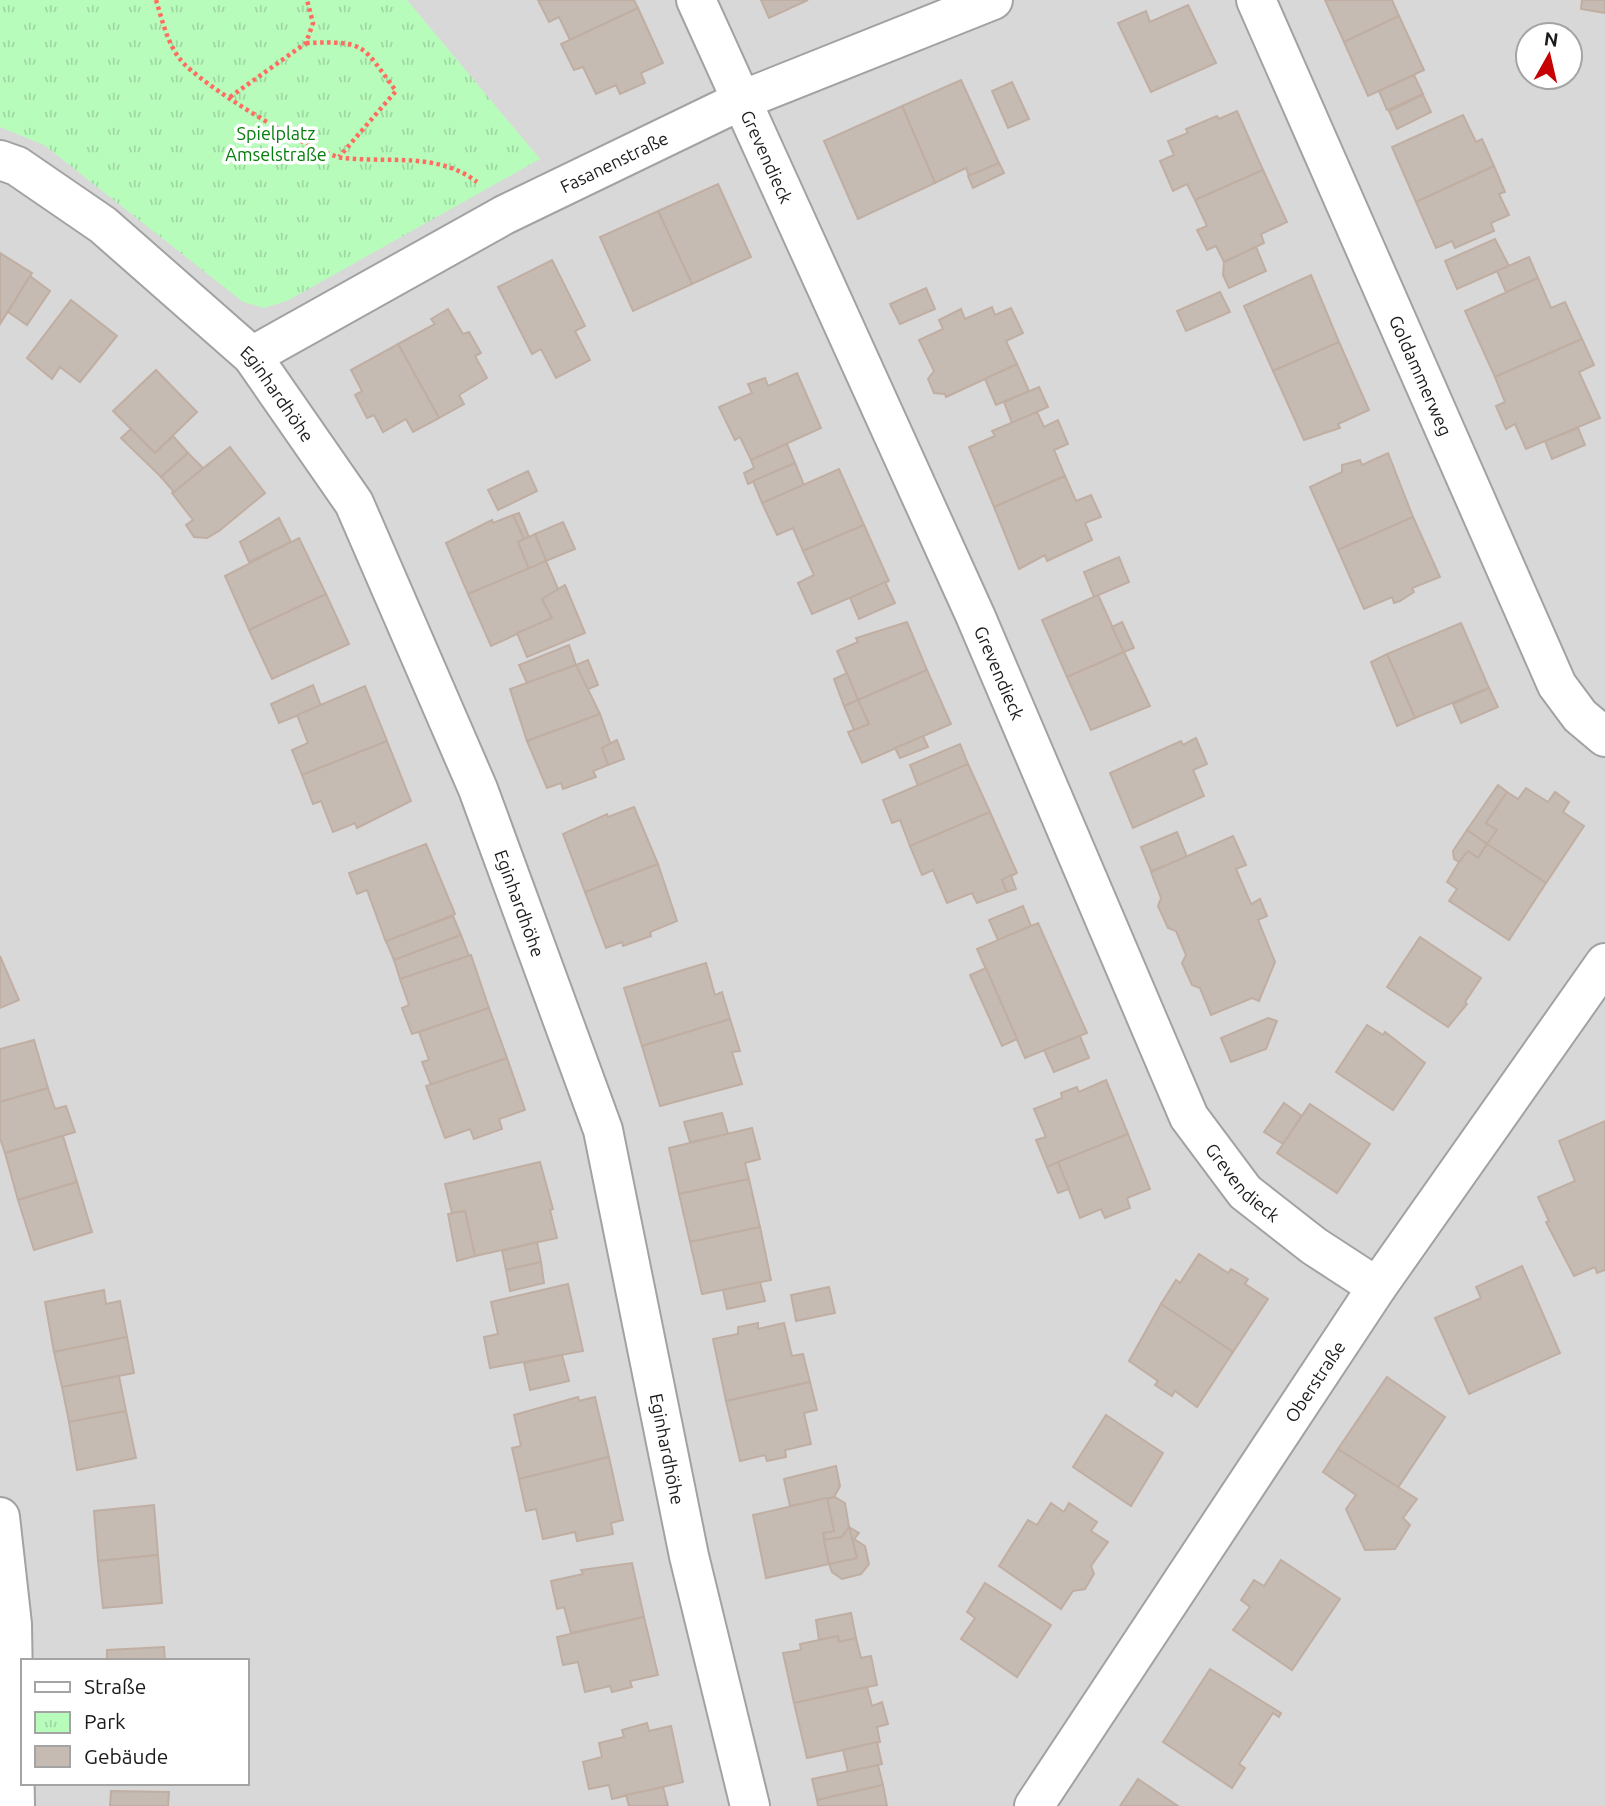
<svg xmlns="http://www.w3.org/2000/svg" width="1605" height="1806" viewBox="0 0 1605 1806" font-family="Ubuntu,sans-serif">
<defs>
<pattern id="park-tufts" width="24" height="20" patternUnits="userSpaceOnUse" patternTransform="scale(1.75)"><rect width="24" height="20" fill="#b8fcbc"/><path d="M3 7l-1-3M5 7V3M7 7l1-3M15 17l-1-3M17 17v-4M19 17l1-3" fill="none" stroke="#9ed7a1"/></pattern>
</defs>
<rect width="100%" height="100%" fill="#eee9e0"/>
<path fill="#d9d8d8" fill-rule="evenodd" d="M 0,0 L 1605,0 L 1605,1806 L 0,1806 ZM 1528,35 L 1570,35 L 1570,77 L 1528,77 ZM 23,1661 L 247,1661 L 247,1783 L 23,1783 Z"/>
<polygon fill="url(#park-tufts)" points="0,0 407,0 540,159 287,301 264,308 243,302 44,145 0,127"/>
<g fill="#c5bbb3" stroke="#c0aea2" stroke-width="2">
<polygon points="538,0 634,0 638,8 570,40 559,17 549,22"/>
<polygon points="761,0 808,0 769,18"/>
<polygon points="1325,0 1392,0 1399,16 1344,42"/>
<polygon points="1582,0 1605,0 1605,13 1581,9"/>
<polygon points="1188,5 1216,63 1151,92 1118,23 1146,11 1150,22"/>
<polygon points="638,8 663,63 641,73 645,83 620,94 616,85 596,94 583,67 574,70 561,44"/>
<polygon points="1399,16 1424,70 1368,96 1344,42"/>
<polygon points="1414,75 1423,94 1387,110 1379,91"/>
<polygon points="961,80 999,163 969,176 966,168 935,183 902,106"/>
<polygon points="1012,82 1029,119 1008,128 992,91"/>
<polygon points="1423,95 1431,112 1397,129 1389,111"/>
<polygon points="902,106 935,183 858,219 824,141"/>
<polygon points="1237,111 1263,170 1195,200 1187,184 1173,191 1160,161 1174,155 1168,141 1188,133 1186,129 1217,116 1219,119"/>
<polygon points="1463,115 1476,142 1482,139 1494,166 1416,202 1392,147"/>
<polygon points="999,163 1004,173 973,188 968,176"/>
<polygon points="1494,166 1505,192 1499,194 1509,215 1491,223 1494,231 1455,248 1452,241 1436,248 1416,202"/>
<polygon points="1263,170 1287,222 1261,234 1264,243 1224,262 1216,246 1207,250 1197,230 1207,226 1195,200"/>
<polygon points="718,184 751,257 692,284 658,211"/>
<polygon points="658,211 692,284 633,311 600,237"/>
<polygon points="1495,239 1509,266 1457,289 1445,261"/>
<polygon points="1256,247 1266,271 1229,288 1223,275 1224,262"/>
<polygon points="0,253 32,273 0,324"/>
<polygon points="1529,257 1538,278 1506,292 1497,271"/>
<polygon points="552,260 585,326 575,331 590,360 556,378 541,349 532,354 498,287"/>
<polygon points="1311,275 1339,342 1273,371 1244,306"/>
<polygon points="30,276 50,291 27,325 8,312"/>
<polygon points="1538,278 1551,308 1565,302 1582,339 1495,377 1465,311"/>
<polygon points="926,288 935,309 900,324 890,304"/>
<polygon points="1220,292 1230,312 1186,331 1177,311"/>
<polygon points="71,300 117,336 80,382 60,367 52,379 27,358"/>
<polygon points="992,307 995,315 1011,308 1023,333 1006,341 1017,364 946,397 945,394 934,393 928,379 934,371 919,340 943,329 939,320 961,309 965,319"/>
<polygon points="448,309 463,334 469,332 481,353 475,356 487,378 459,395 464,404 439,418 398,344 435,324 431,319"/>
<polygon points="1582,339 1594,365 1579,372 1600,418 1526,449 1515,424 1506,429 1496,406 1505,402 1495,377"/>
<polygon points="1339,342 1369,410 1338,424 1340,428 1304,440 1273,371"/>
<polygon points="398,344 439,418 413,432 406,419 383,432 374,415 367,418 355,395 362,391 351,370"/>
<polygon points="1017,364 1029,391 996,405 985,379"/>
<polygon points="156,370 197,412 155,453 113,411"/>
<polygon points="797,373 821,428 751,460 740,437 735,440 719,407 752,393 748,384 765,378 768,386"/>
<polygon points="1039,387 1048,407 1012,423 1004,402"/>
<polygon points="1037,412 1044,427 1058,420 1068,444 1054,450 1065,476 994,507 969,447 995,436 992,431"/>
<polygon points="1578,428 1585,445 1552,459 1545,441"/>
<polygon points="131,429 155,453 173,436 188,453 161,477 121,438"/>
<polygon points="787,444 795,463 748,484 744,473 754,468 751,460"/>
<polygon points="230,447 265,493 219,531 207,538 194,537 186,525 193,520 172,493"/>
<polygon points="188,453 203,468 174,492 161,477"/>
<polygon points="1388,453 1413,517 1338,550 1310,487 1342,472 1342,465 1360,460 1362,465"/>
<polygon points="795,463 804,485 762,503 753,481"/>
<polygon points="839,469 864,525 803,551 793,528 777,535 762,503"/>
<polygon points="528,471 537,491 498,510 488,490"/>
<polygon points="1065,476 1076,501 1091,495 1101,517 1085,523 1092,540 1047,561 1045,555 1019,569 994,507"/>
<polygon points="519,513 529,537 524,539 513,515"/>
<polygon points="513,515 524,539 518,542 529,569 468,594 446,543 492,520 493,523"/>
<polygon points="1413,517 1440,577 1412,588 1414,592 1400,601 1394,603 1392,597 1364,609 1338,550"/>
<polygon points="279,518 291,542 249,562 240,542"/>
<polygon points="563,522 575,549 546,561 535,534"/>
<polygon points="864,525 889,581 812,614 798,583 814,575 803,551"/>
<polygon points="535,534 546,561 529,569 518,542"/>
<polygon points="299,538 326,594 249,630 225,576"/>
<polygon points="1119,557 1129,582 1094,597 1084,572"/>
<polygon points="546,561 559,591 542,599 552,618 491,646 468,594"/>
<polygon points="885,582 895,603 859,619 850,598"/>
<polygon points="565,585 585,633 527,657 517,633 552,618 542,599"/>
<polygon points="326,594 349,644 272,679 249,630"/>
<polygon points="1098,595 1124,652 1067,677 1042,620"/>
<polygon points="907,622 927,670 858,700 837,651 858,642 856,638"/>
<polygon points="1122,622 1134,648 1124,652 1112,627"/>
<polygon points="1461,623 1489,688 1415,718 1387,654"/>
<polygon points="569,645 576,665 527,683 519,665"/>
<polygon points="1124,652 1150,706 1091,730 1067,677"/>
<polygon points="1387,654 1415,718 1397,726 1371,662"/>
<polygon points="588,660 598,685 586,690 576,665"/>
<polygon points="576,665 600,714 527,741 510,689"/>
<polygon points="927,670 951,724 862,763 848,732 869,724 858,700"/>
<polygon points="847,673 858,700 844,706 834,679"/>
<polygon points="313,685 321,706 279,723 271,704"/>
<polygon points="365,686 387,741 302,775 292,750 308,743 297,715"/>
<polygon points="1489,688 1498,707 1461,723 1453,704"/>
<polygon points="858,700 869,724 854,730 844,706"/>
<polygon points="600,714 611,745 602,748 608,765 593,771 596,777 563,789 561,783 547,788 527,741"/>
<polygon points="923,736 928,747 900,758 895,748"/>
<polygon points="1196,738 1207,764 1193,770 1204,796 1133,828 1110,773 1181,741 1183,745"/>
<polygon points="617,740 624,759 608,765 602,748"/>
<polygon points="387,741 411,801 357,828 355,823 333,832 321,801 313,804 302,775"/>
<polygon points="960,744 968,764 918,786 910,765"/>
<polygon points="968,764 990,812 910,846 900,820 892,823 883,800"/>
<polygon points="1498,785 1507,792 1486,823 1497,830 1487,844 1467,830"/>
<polygon points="1526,788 1548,802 1555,792 1569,802 1563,812 1584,826 1546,883 1487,844 1497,830 1486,823 1507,792 1518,799"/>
<polygon points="634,807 658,864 585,892 563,834 607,814 608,817"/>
<polygon points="990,812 1017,873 1002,880 1007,892 977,903 972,893 947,903 933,870 922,875 910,846"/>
<polygon points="1467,830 1487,844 1478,858 1468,851 1459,862 1454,859 1453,851"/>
<polygon points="1177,832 1187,857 1151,871 1141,847"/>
<polygon points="1233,836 1246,865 1236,869 1251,904 1260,899 1267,916 1258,920 1275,962 1259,1001 1252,998 1211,1015 1200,988 1192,985 1182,963 1186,955 1176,931 1168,928 1158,906 1161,898 1151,872"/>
<polygon points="426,844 455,914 386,942 367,890 357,894 349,873"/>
<polygon points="1487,844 1546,883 1509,940 1449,901 1457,889 1447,882 1459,862 1468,851 1478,858"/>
<polygon points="658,864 677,921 650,932 651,936 623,946 622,942 606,948 585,892"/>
<polygon points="1011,875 1016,889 1007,892 1002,880"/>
<polygon points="1023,906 1031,926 998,940 989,920"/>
<polygon points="453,916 461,935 394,960 386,941"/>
<polygon points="1038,923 1087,1033 1025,1058 977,949"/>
<polygon points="461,935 469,956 400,979 394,960"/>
<polygon points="1420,937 1481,978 1465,1002 1467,1004 1448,1027 1387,987"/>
<polygon points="471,955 489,1008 412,1034 402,1008 409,1005 400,979"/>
<polygon points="0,956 19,1000 0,1008"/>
<polygon points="706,963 715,995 722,992 730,1019 642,1046 624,988"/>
<polygon points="986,968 1017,1039 1002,1046 970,975"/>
<polygon points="489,1008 507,1058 431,1085 422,1062 429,1060 419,1032"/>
<polygon points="1268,1018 1277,1021 1266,1049 1231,1062 1221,1038"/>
<polygon points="730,1019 740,1051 732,1052 742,1084 660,1106 642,1046"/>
<polygon points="1367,1025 1383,1035 1385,1032 1425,1063 1393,1110 1336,1072"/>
<polygon points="1080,1036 1089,1058 1054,1072 1044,1050"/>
<polygon points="34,1040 48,1088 0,1102 0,1049"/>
<polygon points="507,1058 525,1110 499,1119 502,1129 474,1139 470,1129 445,1138 426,1086"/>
<polygon points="1106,1080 1128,1134 1047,1167 1036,1140 1046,1137 1034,1109 1062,1098 1061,1093 1077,1087 1079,1092"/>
<polygon points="48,1088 55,1109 66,1106 75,1132 5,1153 0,1138 0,1102"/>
<polygon points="1284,1103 1302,1116 1283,1144 1264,1132"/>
<polygon points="1310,1104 1370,1144 1337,1193 1277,1153"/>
<polygon points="722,1113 728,1134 690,1142 684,1122"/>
<polygon points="1605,1121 1605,1270 1597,1273 1595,1267 1574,1276 1546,1222 1549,1221 1538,1197 1575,1181 1559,1141"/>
<polygon points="752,1128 760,1159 745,1163 749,1179 679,1194 669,1148"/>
<polygon points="1128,1134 1150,1189 1127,1198 1130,1208 1105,1218 1101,1209 1080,1218 1058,1162"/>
<polygon points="63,1136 77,1182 18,1200 5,1153"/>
<polygon points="540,1162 553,1209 550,1210 557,1238 475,1256 465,1211 452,1213 445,1184"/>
<polygon points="1058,1162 1069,1189 1058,1193 1047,1167"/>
<polygon points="749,1179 760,1227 690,1242 679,1194"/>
<polygon points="77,1182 92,1232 34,1250 18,1200"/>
<polygon points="465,1211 475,1256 457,1261 448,1214"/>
<polygon points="760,1227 771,1280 702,1294 690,1242"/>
<polygon points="537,1242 541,1262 506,1270 502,1251"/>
<polygon points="1199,1254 1228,1273 1231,1269 1248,1279 1245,1284 1268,1299 1233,1352 1161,1304 1176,1280 1180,1283"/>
<polygon points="541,1262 544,1283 510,1291 506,1270"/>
<polygon points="1522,1266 1560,1353 1469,1394 1435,1318 1481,1298 1476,1287"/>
<polygon points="760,1282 765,1301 727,1309 723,1290"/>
<polygon points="568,1284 583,1351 490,1368 484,1337 498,1334 491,1302"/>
<polygon points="829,1287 835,1313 796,1321 791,1295"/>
<polygon points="104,1290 106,1304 120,1301 127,1337 54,1352 45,1302"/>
<polygon points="1161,1304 1233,1352 1197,1407 1175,1391 1172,1396 1155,1385 1158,1381 1129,1361"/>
<polygon points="758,1323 758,1329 784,1323 792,1356 803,1354 810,1382 726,1401 713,1339 738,1334 738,1327"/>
<polygon points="127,1337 134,1373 62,1387 54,1352"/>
<polygon points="562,1355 569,1381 530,1390 524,1363"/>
<polygon points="119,1376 126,1411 69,1422 62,1387"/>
<polygon points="1387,1377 1445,1417 1397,1489 1338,1449"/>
<polygon points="810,1382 817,1410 804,1413 811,1444 785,1450 786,1457 767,1461 765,1455 740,1461 726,1401"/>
<polygon points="578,1397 579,1401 595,1397 609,1457 519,1479 512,1448 521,1446 514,1415"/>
<polygon points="126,1411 136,1458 77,1470 69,1422"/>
<polygon points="1106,1415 1163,1453 1131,1506 1073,1467"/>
<polygon points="1338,1449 1417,1499 1403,1518 1410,1525 1395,1549 1365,1550 1346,1509 1356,1495 1323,1472"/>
<polygon points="609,1457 623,1520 611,1523 613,1534 577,1541 575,1532 543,1539 536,1509 526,1511 519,1479"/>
<polygon points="836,1466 840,1486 834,1497 790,1506 784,1479"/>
<polygon points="835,1497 845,1503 849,1527 842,1537 824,1540 823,1533 834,1531 827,1499"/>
<polygon points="827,1498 834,1531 823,1533 829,1564 766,1578 753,1515"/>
<polygon points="1051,1503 1064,1512 1069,1503 1097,1522 1091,1531 1108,1542 1091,1566 1094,1574 1085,1589 1073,1591 1061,1609 999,1566 1028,1520 1037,1525"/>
<polygon points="154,1505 158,1555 98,1561 94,1511"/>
<polygon points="849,1527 859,1533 854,1539 865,1546 869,1564 861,1574 842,1579 832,1572 829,1564 857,1558"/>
<polygon points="849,1527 857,1558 829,1564 824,1540 842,1537"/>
<polygon points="158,1555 162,1603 103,1608 98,1561"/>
<polygon points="1281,1560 1340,1599 1292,1670 1233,1630 1250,1607 1241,1600 1254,1580 1264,1586"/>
<polygon points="632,1563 644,1617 571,1633 564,1607 557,1609 551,1581 583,1574 581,1570"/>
<polygon points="985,1583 1051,1625 1017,1677 961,1639 975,1618 967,1612"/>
<polygon points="851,1613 856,1638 839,1642 838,1636 819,1640 816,1620"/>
<polygon points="644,1617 658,1675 630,1681 632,1687 612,1692 610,1686 585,1692 578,1662 563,1665 557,1637"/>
<polygon points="838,1636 839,1642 856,1638 861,1658 871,1656 877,1685 794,1703 783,1653 801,1650 800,1644"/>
<polygon points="164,1647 165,1661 107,1661 107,1650"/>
<polygon points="1210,1669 1281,1713 1279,1717 1273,1713 1239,1764 1245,1768 1232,1788 1163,1742"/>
<polygon points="867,1687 872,1706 882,1702 888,1724 877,1727 880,1742 807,1758 794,1703"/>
<polygon points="647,1723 649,1731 671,1726 683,1782 612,1799 609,1785 589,1789 583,1762 602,1757 599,1743 624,1737 622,1730"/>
<polygon points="877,1742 882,1764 848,1772 843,1750"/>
<polygon points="878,1765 883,1785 817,1800 812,1779"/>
<polygon points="1138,1779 1178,1806 1120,1806"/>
<polygon points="883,1785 887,1806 818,1806 817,1800"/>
<polygon points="663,1787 668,1806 629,1806 626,1795"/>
<polygon points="111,1791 169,1792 168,1806 110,1806"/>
</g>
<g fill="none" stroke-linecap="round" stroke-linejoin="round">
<g stroke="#a2a2a2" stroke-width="42">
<g id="minor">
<path id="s1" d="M 696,0 L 975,615 L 1189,1117 L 1245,1192 L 1314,1246 L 1377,1287"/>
<path id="s2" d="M 1256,0 L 1557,685 L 1580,716 L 1605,737"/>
<path id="s3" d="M 0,160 L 17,166 L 103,225 L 252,356 L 354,503 L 478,789 L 603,1130 L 689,1556 L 750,1806"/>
<path id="s4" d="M 252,356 L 504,215 L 742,100 L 993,0"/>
<polyline points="0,1517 12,1624 15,1806"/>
<path id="s5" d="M 1034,1806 L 1377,1287 L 1605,963"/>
</g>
</g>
<g stroke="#ff6d60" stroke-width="4.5" stroke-dasharray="3.5 3.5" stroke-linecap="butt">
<path d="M 156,0 C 162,19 167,43 180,59 C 197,83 314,154 343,158 C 389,163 438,152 477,182"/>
<path d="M 306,43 C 367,41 361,44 396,91 L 339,157"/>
<polyline points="230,97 306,43 313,23 307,0"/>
</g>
<use href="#minor" stroke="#fff" stroke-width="38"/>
</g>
<g text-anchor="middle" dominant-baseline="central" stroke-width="7" stroke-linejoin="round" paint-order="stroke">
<g font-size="18" fill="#057e0c" stroke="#fff">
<text x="276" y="133">Spielplatz<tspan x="276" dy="21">Amselstraße</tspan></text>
</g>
<g font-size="18" fill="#1b1b1b" stroke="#fff">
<text stroke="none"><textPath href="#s1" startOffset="172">Grevendieck</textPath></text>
<text stroke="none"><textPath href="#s4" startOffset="411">Fasanenstraße</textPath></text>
<text stroke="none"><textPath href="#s2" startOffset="410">Goldammerweg</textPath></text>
<text stroke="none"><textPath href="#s3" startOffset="366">Eginhardhöhe</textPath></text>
<text stroke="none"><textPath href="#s1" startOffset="738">Grevendieck</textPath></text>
<text stroke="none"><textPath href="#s3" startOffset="933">Eginhardhöhe</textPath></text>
<text stroke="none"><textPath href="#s1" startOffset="1306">Grevendieck</textPath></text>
<text stroke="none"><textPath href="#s5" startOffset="509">Oberstraße</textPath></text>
<text stroke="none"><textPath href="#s3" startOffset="1500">Eginhardhöhe</textPath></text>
</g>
</g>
<rect x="21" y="1659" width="228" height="126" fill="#ffffff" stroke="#a4a4a4" stroke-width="2"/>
<rect x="35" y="1682" width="35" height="10" fill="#ffffff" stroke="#a4a4a4" stroke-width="2"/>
<text x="84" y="1694" font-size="21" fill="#1b1b1b">Straße</text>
<rect x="35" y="1712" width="35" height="21" fill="url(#park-tufts)" stroke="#a4a4a4" stroke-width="2"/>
<text x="84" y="1729" font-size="21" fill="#1b1b1b">Park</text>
<rect x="35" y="1746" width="35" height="21" fill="#c5bbb3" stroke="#a4a4a4" stroke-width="2"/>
<text x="84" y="1764" font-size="21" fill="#1b1b1b">Gebäude</text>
<g transform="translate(1549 56) rotate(8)"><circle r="33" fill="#ffffff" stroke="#a4a4a4" stroke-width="2"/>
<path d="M0-5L12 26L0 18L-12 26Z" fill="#c70004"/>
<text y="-10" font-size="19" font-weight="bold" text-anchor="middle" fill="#1b1b1b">N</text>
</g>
</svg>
